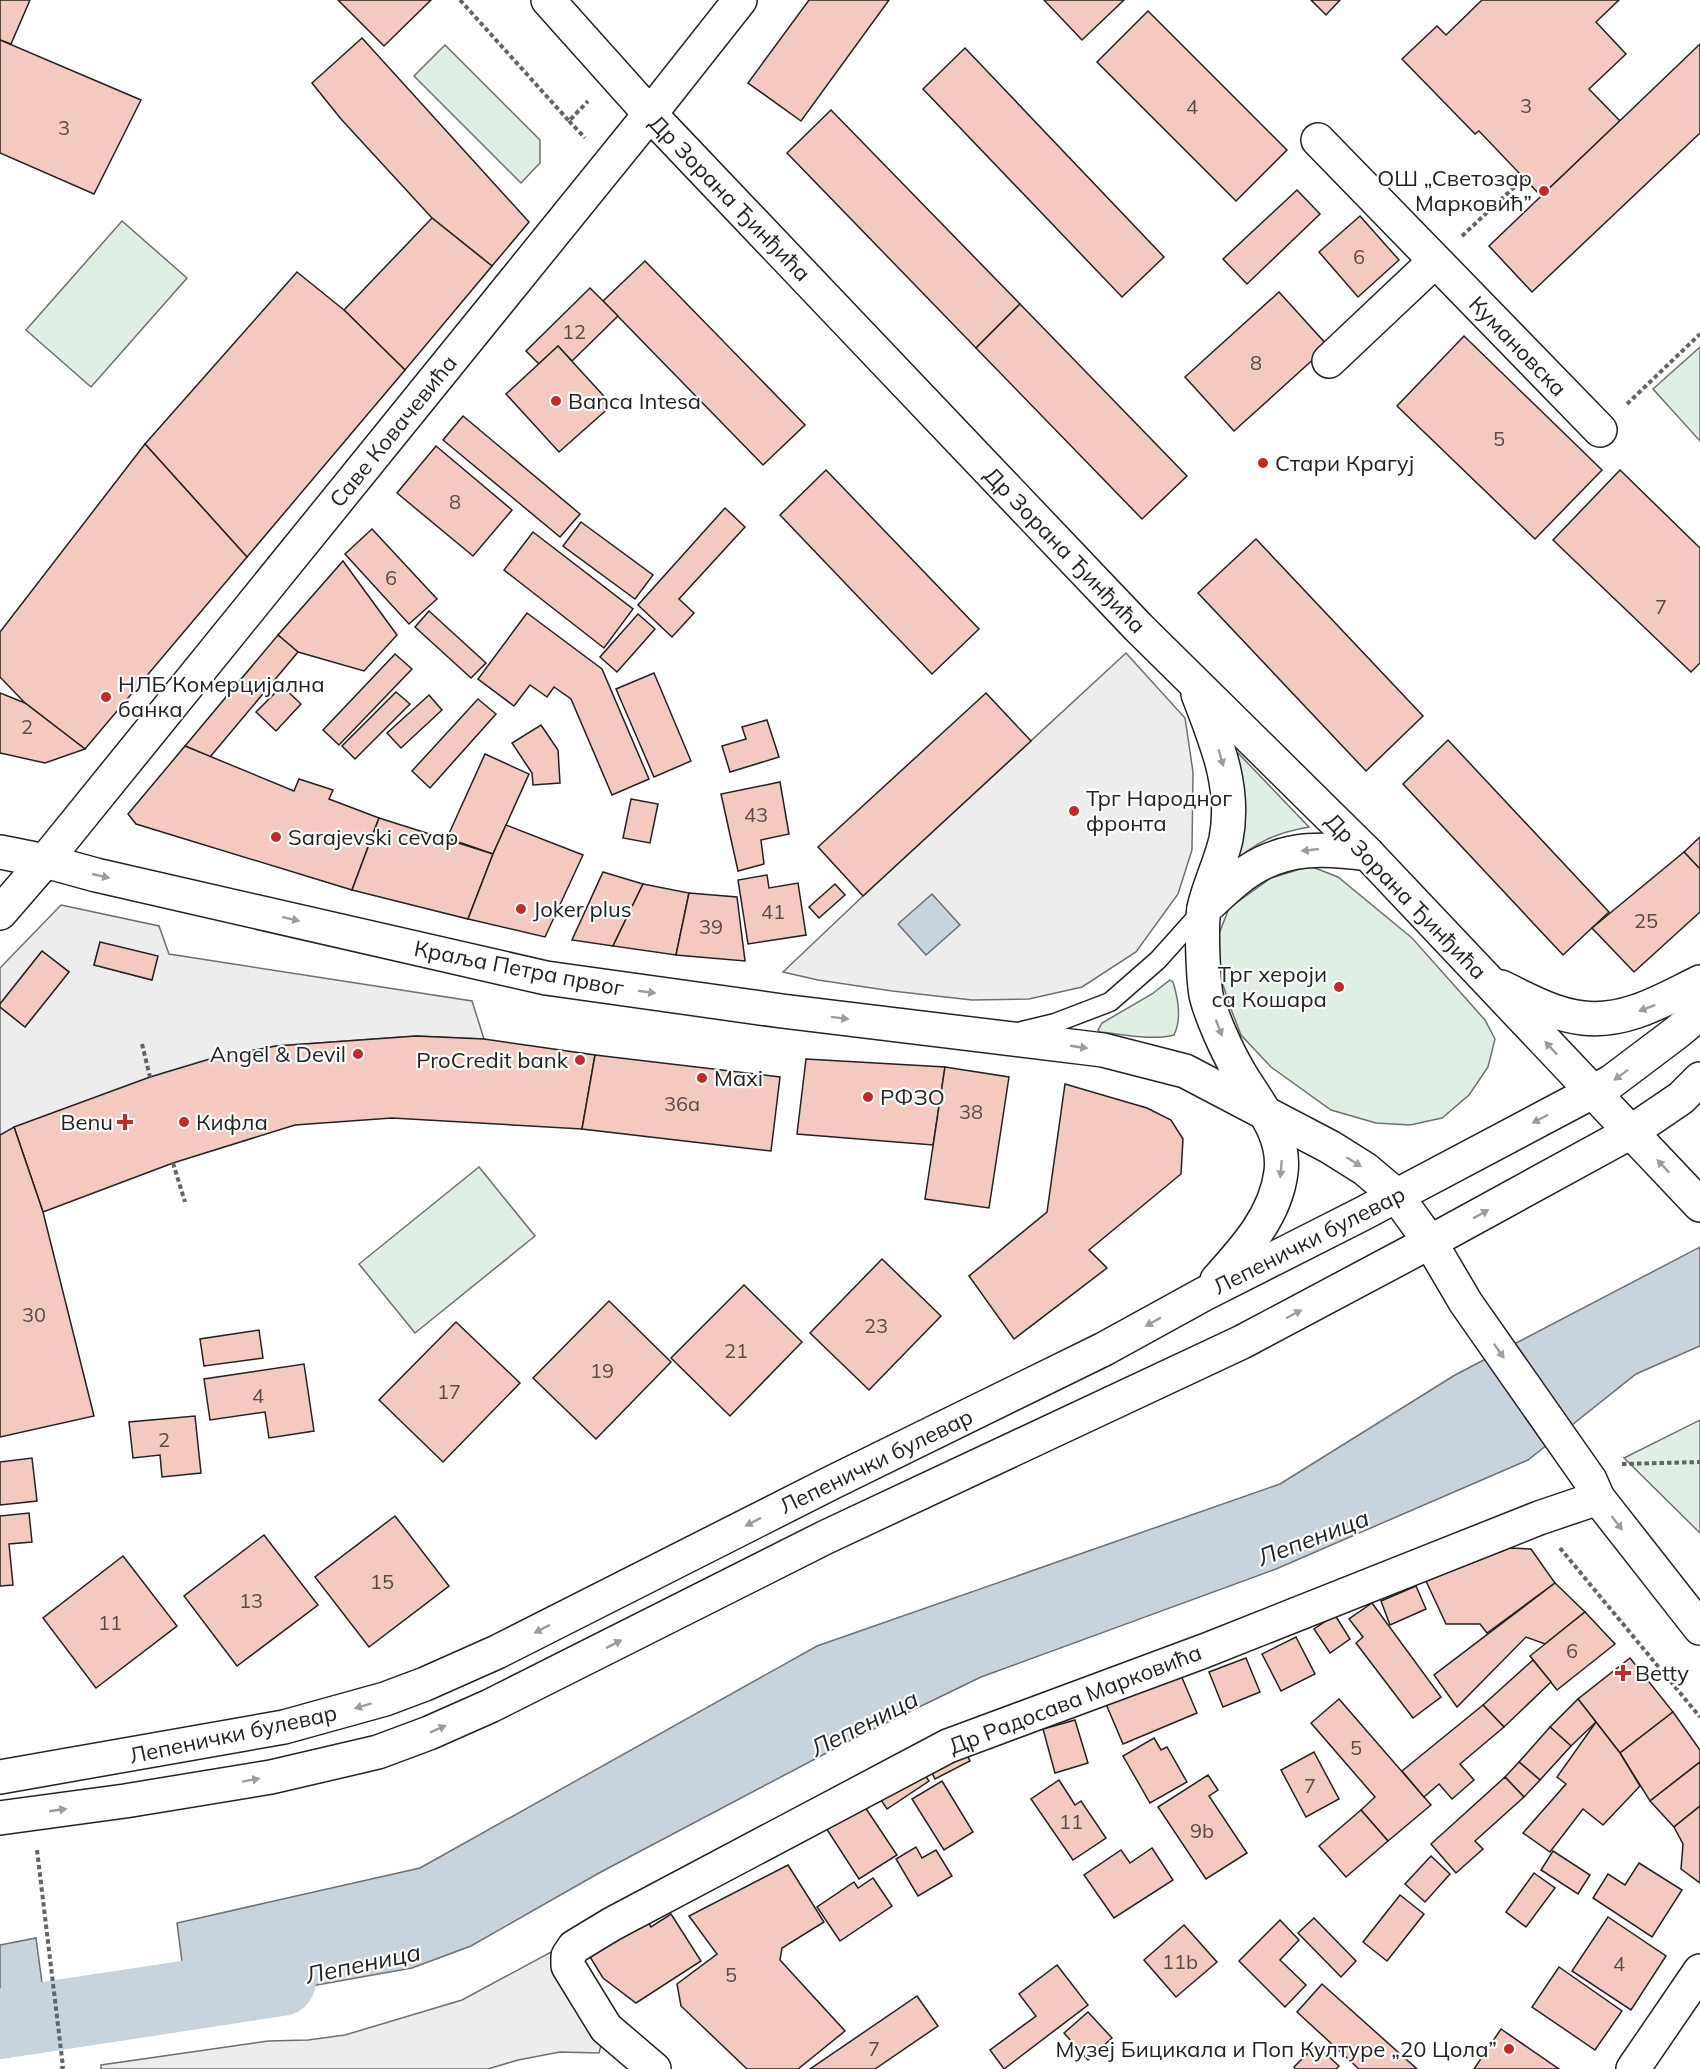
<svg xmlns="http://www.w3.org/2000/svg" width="1700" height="2069" viewBox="0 0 1700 2069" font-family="Mulish,sans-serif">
<rect width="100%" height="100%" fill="#fff"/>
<g fill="#e0efe3" stroke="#6f6f6f" stroke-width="1.5">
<polygon points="445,45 540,140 540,163 521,183 414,76"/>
<polygon points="122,221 187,278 91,387 26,330"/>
<polygon points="1700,347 1700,441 1653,389"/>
<path d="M 1238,753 L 1309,827 C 1275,833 1256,842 1230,865 L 1236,754 Z"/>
<polygon points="1310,866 1338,877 1412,938 1485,1020 1495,1039 1488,1067 1469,1095 1442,1118 1410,1125 1376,1123 1331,1110 1271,1067 1241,1035 1229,1004 1218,969 1217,939 1229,908 1271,878"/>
<path d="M 1170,980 L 1173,982 C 1178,998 1182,1019 1174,1035 C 1154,1041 1121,1034 1100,1032 L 1098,1030 L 1102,1023 L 1152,994 Z"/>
<polygon points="479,1167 535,1236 415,1333 359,1264"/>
<polygon points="1700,1420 1700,1533 1624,1458"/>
</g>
<g fill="#ededed" stroke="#6f6f6f" stroke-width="1.5" fill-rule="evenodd">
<polygon points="1126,653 1185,718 1193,772 1192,850 1178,894 1136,952 1082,987 1029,999 972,1000 892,991 818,980 783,972 863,896"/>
<path d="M 61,905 L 159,926 L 169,954 L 472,1001 L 484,1039 L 416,1036 L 276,1046 L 213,1058 L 0,1135 L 0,1007 L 25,1027 L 69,972 L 42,951 L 0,1004 L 0,968 ZM 100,943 L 152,980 L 94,965 Z"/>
<polygon points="553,1951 603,2038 599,2053 560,2052 518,2060 488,2069 101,2069 101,2065 268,2041 308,2040 345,2035 462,2000"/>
</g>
<g fill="#c7d3dd" stroke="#6f6f6f" stroke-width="1.5">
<polygon points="932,894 960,925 926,955 898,924"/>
<polygon points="1700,1247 1700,1346 1636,1374 1528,1460 1276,1569 981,1677 851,1740 599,1873 471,1946 412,1968 188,2008 177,1923 420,1868 817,1646 1280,1484 1455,1375"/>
<polygon points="36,1938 49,2035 0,2042 0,1945"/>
</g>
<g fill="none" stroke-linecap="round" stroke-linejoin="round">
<polyline stroke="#c7d3dd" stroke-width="70" points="0,2024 281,1981"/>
</g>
<g fill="#f3c9c0" stroke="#222" stroke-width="1.5">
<polygon points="0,0 30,0 11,44 0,40"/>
<polygon points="338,0 431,0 384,46"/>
<polygon points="809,0 889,0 801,121 748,83"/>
<polygon points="1044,0 1124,0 1082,40"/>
<polygon points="1311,0 1340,0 1326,15"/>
<polygon points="1482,0 1619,0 1596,22 1626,54 1589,89 1620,121 1541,196 1479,131 1475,134 1402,59 1437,26 1446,35"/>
<polygon points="1148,11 1287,150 1236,201 1097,62"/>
<polygon points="362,38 529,222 492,266 432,218 341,119 312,83"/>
<polygon points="0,40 141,100 94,194 0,153"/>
<polygon points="1700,44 1700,133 1532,292 1489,246"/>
<polygon points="965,48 1164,257 1122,297 923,89"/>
<polygon points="831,110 1020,304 976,348 787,153"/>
<polygon points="1297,190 1320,214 1247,284 1223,259"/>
<polygon points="1360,216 1399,260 1358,297 1319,252"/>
<polygon points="432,218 492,266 405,370 344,310"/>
<polygon points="645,261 805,425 763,465 603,301"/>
<polygon points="297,272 344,310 405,370 247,557 145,444"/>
<polygon points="590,288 618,316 572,361 558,346 539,364 526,351"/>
<polygon points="1279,292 1328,346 1234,431 1185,377"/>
<polygon points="1020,304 1187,476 1142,519 976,348"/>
<polygon points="1464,336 1602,470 1535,539 1397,406"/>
<polygon points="558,346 612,405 559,452 506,394"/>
<polygon points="463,416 580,514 560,537 443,440"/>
<polygon points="145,444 247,557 85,749 25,703 0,677 0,632"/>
<polygon points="436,446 512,510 473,556 397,493"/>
<polygon points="826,470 979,629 932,674 780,515"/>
<polygon points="1620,470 1700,548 1700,663 1691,672 1553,540"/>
<polygon points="725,508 745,527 679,599 694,613 672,637 638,605"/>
<polygon points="581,522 653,575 635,599 563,546"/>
<polygon points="372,529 437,599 409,624 345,554"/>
<polygon points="533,532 633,609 604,648 504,570"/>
<polygon points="1256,539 1423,716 1366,771 1198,593"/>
<polygon points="343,561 397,635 364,671 298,652 278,635"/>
<polygon points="429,611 486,663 471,678 415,627"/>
<polygon points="527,613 602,669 649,779 612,795 571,699 554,687 547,697 530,685 514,706 478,679"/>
<polygon points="638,614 655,629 617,672 600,657"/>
<polygon points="278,635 298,652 210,757 185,746"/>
<polygon points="395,654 412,669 339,745 323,730"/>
<polygon points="654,673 691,761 654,777 616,689"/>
<polygon points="282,686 301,704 276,731 256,712"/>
<polygon points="396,692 410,704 355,759 342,746"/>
<polygon points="0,693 25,703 85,749 45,763 0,753"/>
<polygon points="986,693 1031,741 863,896 818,847"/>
<polygon points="429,695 442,710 401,748 387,733"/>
<polygon points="478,699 496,714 430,788 412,771"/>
<polygon points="767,720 779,757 730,772 722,746 746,739 742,727"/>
<polygon points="541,725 558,750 560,783 533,785 532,773 512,743"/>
<polygon points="1448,740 1609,912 1563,955 1403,784"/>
<polygon points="185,746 294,791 299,779 333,790 329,799 379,818 352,890 136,824 128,814"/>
<polygon points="485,754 529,774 493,854 447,838"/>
<polygon points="780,782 789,834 761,840 764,864 738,871 721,794"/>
<polygon points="631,799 658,804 650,843 623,838"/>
<polygon points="379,818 493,854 468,919 352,890"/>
<polygon points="506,825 583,855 545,937 468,919 493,854"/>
<polygon points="1700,837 1700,869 1684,852"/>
<polygon points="1684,852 1700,869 1700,912 1634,972 1592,928"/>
<polygon points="603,872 643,884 613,946 572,940"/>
<polygon points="767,875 769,888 798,883 806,935 748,944 738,880"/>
<polygon points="643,884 689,893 676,955 613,946"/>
<polygon points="835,884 845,895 819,918 809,907"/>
<polygon points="689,893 737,897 745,961 676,955"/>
<polygon points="100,942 158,956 152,980 94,965"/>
<polygon points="42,951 69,972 25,1027 0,1007 0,1004"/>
<polygon points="416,1036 484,1039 595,1055 582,1129 392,1118 295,1125 173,1163 43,1212 14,1127 150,1077 213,1058 276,1046"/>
<polygon points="595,1055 780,1077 771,1151 582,1129"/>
<polygon points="806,1059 945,1067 933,1145 797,1134"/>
<polygon points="945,1067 1009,1077 989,1208 925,1199"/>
<polygon points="1065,1084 1147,1108 1171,1120 1183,1139 1181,1174 1089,1250 1107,1268 1014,1339 969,1276 1047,1212"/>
<polygon points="14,1127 43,1212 94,1416 0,1437 0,1135"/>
<polygon points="882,1259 941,1316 869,1390 810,1333"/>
<polygon points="744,1285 802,1342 730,1416 671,1358"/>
<polygon points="609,1301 671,1362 596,1439 533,1378"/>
<polygon points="456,1322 520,1383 443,1462 379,1400"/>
<polygon points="259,1330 263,1358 204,1366 200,1339"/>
<polygon points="304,1364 314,1431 269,1438 265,1412 210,1420 204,1379"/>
<polygon points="195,1416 201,1473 162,1477 160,1455 133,1458 129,1422"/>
<polygon points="32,1458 37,1501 0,1505 0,1462"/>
<polygon points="29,1513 32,1542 9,1544 13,1585 0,1586 0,1516"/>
<polygon points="395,1516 449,1586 369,1647 315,1577"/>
<polygon points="264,1535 318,1605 237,1666 184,1596"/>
<polygon points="1510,1548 1531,1549 1555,1583 1487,1633 1480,1624 1446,1624 1426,1581"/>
<polygon points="123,1556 177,1626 96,1688 43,1618"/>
<polygon points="1555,1583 1585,1612 1545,1644 1526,1637 1457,1707 1434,1675"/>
<polygon points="1416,1586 1426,1609 1390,1625 1381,1601"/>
<polygon points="1372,1603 1441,1697 1413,1718 1356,1643 1363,1637 1349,1619"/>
<polygon points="1585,1612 1615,1644 1557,1690 1530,1656"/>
<polygon points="1335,1615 1350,1639 1330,1653 1314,1629"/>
<polygon points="1296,1637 1315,1674 1281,1691 1262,1654"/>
<polygon points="1246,1658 1260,1692 1223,1707 1209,1672"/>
<polygon points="1630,1658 1673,1712 1620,1753 1578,1699"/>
<polygon points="1533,1660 1551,1682 1504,1727 1483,1705"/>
<polygon points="1180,1673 1197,1713 1123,1744 1106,1704"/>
<polygon points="1339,1699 1431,1805 1388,1841 1361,1810 1375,1797 1311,1723"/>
<polygon points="1578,1699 1596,1722 1571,1746 1550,1727"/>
<polygon points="1483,1705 1504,1727 1460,1764 1474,1780 1452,1799 1439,1784 1424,1797 1402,1771"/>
<polygon points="1673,1712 1700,1750 1700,1762 1650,1801 1620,1753"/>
<polygon points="1075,1720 1088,1763 1055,1773 1043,1729"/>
<polygon points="1596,1722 1620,1753 1640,1786 1603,1825 1583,1809 1550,1852 1523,1833 1566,1784 1557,1777"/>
<polygon points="1550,1727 1571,1746 1540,1780 1519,1762"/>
<polygon points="1154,1738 1161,1750 1167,1747 1187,1782 1150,1803 1123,1756"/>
<polygon points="964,1749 970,1761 935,1779 929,1767"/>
<polygon points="1314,1752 1339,1799 1306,1817 1281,1770"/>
<polygon points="1519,1762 1540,1780 1524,1797 1505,1777"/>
<polygon points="1700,1762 1700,1806 1674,1827 1650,1801"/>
<polygon points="921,1769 929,1781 887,1809 879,1797"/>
<polygon points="1208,1775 1218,1790 1209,1796 1247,1853 1206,1879 1158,1807"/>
<polygon points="1505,1777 1524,1797 1475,1841 1483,1849 1456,1873 1431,1844"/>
<polygon points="1059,1780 1075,1805 1081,1801 1106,1838 1073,1860 1031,1799"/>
<polygon points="942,1781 973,1832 944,1850 912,1799"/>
<polygon points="863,1804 897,1855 859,1879 826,1828"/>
<polygon points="1700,1806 1700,1883 1681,1869 1683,1844 1674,1827"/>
<polygon points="1361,1810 1388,1841 1346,1877 1319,1846"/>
<polygon points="916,1847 922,1858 936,1850 952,1876 918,1896 896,1859"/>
<polygon points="1152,1848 1173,1880 1114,1918 1084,1875 1121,1850 1130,1863"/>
<polygon points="1553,1851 1590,1875 1578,1894 1541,1870"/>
<polygon points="1431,1856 1450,1874 1425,1902 1405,1884"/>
<polygon points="1639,1863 1682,1890 1652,1937 1593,1898 1608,1874 1625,1885"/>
<polygon points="788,1865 824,1922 782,1948 780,1960 845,2031 798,2069 747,2069 681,2006 677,1984 717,1954 689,1916"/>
<polygon points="1534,1873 1555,1888 1526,1927 1506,1912"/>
<polygon points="873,1878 892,1906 840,1941 817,1907 854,1882 858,1888"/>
<polygon points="1400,1895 1424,1914 1387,1961 1363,1942"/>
<polygon points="671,1914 701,1961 636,2003 603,1978 587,1952 644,1915 651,1927"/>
<polygon points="1608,1917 1666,1956 1631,2010 1572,1971"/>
<polygon points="1314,1918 1356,1961 1341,1977 1298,1933"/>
<polygon points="1280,1920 1299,1940 1280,1960 1306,1985 1285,2007 1239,1961"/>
<polygon points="1184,1925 1217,1962 1176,1997 1144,1960"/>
<polygon points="1057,1965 1088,2005 1004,2069 990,2050 1036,2016 1019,1994"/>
<polygon points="1559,1967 1622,2011 1595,2050 1532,2007"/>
<polygon points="1322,1984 1417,2069 1359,2069 1297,2012"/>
<polygon points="917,1996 938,2026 875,2069 810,2069"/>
<polygon points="1088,2012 1112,2038 1088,2060 1064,2033"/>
<polygon points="1501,2029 1559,2069 1474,2069"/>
<polygon points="1316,2045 1339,2066 1336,2069 1295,2069 1294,2067"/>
</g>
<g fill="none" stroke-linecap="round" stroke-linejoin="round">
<g stroke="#222" stroke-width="21">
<polyline id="lane" points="1022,1031 1055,1023 1110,1002 1158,960 1201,912"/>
</g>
<g stroke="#222" stroke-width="36">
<g id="street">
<polyline points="1318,140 1600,430"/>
<polyline points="1329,361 1435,261"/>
<polyline points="0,852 45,861 0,913"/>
<polyline points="654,2069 606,2028 568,1966 568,1956 574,1947 612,1924 948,1746 1204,1651 1539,1518 1598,1498"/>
</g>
</g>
<g stroke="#222" stroke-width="36">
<g id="secondary">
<polyline points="548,0 650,114 1138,627 1368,854 1700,1205"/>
<polyline points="740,0 650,114 45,861 96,875 546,978 782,1011 1103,1050 1185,1071 1330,1147 1365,1169 1396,1195 1430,1242 1466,1303 1590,1480 1598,1498 1700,1628"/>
<path d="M 1198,694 C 1216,741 1236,787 1226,839 C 1221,862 1209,885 1204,908 C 1201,926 1203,977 1206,995 C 1211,1016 1227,1051 1238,1070 C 1256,1102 1286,1132 1281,1172 C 1276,1215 1245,1249 1217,1280"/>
<path d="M 1204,909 C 1219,896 1234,880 1250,870 C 1287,846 1327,848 1368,854"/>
<path d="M 1501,987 C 1526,999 1554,1015 1583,1018 C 1626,1023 1663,1000 1700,982"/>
<polyline points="0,1777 284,1727 385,1699 425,1684 497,1652 833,1482 1104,1349 1204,1294 1362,1214 1611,1082 1676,1033 1700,1013"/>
<polyline points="0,1818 125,1801 271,1777 378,1752 429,1733 490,1706 826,1537 1242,1342 1430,1242 1631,1132 1681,1098 1700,1079"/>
<polyline points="1633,2069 1700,1971"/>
</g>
</g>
<g stroke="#646464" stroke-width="4" stroke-dasharray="4.5 3" stroke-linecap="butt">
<polyline points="460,0 569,121 588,101"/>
<polyline points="569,121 585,138"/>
<polyline points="1462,236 1524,178"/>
<polyline points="1627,404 1700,334"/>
<polyline points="142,1044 150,1077"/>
<polyline points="173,1163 185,1202"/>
<polyline points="1622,1464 1700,1462"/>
<polyline points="1560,1548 1700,1717"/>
<polyline points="37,1850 63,2067 61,2069"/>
</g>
<use href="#lane" stroke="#fff" stroke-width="18"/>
<use href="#street" stroke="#fff" stroke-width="33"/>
<use href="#secondary" stroke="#fff" stroke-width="33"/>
</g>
<defs><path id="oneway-solid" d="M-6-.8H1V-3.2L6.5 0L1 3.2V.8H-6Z" transform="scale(1.5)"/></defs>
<g fill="#9c9c9c">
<use href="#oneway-solid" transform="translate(1221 758) rotate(74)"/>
<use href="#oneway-solid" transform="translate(1310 850) rotate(174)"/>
<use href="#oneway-solid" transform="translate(101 876) rotate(13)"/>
<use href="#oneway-solid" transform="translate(291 919) rotate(13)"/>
<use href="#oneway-solid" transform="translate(647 992) rotate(8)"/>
<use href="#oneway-solid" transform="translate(1647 1008) rotate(159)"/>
<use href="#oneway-solid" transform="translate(840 1018) rotate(7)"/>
<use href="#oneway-solid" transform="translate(1219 1028) rotate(69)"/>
<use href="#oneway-solid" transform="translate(1079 1047) rotate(8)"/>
<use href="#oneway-solid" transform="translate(1551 1048) rotate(-133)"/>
<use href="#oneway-solid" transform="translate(1621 1075) rotate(143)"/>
<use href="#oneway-solid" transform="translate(1540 1119) rotate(152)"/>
<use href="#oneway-solid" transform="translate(1354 1162) rotate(32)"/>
<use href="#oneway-solid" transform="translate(1663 1166) rotate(-133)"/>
<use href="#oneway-solid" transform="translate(1281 1169) rotate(95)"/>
<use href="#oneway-solid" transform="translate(1481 1214) rotate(-29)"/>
<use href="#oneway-solid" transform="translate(1294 1314) rotate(-28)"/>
<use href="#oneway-solid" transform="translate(1153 1322) rotate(151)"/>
<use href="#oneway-solid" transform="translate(1499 1351) rotate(55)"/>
<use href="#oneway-solid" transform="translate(753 1522) rotate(153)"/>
<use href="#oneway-solid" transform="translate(1617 1523) rotate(52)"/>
<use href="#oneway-solid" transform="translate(542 1629) rotate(153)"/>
<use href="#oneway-solid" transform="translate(614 1644) rotate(-27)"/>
<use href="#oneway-solid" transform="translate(363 1706) rotate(163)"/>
<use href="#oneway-solid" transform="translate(438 1729) rotate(-24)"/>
<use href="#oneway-solid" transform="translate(251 1780) rotate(-10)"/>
<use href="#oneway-solid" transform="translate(58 1810) rotate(-8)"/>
</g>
<g fill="#c62828" stroke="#fff" stroke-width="2">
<circle cx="1544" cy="191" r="6"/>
<circle cx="556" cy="401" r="6"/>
<circle cx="1263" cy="463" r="6"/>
<circle cx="106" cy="697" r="6"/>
<circle cx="1074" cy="811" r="6"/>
<circle cx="276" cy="837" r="6"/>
<circle cx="521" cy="909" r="6"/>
<circle cx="1339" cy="987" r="6"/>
<circle cx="358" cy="1054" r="6"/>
<circle cx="580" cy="1060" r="6"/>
<circle cx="702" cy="1078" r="6"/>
<circle cx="868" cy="1097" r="6"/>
<path d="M122 1113h6v6h6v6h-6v6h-6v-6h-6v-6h6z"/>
<circle cx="184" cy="1122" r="6"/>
<path d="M1620 1664h6v6h6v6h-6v6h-6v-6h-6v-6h6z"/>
<circle cx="1509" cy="2049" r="6"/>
</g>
<g text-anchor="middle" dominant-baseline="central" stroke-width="4.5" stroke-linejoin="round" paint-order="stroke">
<g font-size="20" fill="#564c4a">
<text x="1526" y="105">3</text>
<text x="1192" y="106">4</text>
<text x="64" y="127">3</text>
<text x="1359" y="256">6</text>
<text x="574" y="331">12</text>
<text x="1256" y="362">8</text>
<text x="1499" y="438">5</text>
<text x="455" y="501">8</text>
<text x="391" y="577">6</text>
<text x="1661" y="606">7</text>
<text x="27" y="726">2</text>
<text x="756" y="814">43</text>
<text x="773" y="911">41</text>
<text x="1646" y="920">25</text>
<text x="711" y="926">39</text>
<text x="682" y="1103">36a</text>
<text x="971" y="1111">38</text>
<text x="34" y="1314">30</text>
<text x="876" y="1325">23</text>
<text x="736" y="1350">21</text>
<text x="602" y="1370">19</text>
<text x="449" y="1391">17</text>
<text x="258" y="1395">4</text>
<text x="164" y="1439">2</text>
<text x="382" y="1581">15</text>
<text x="251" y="1600">13</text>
<text x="110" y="1622">11</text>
<text x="1572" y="1650">6</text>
<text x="1356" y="1747">5</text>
<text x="1310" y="1785">7</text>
<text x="1071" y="1821">11</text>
<text x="1202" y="1830">9b</text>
<text x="1180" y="1961">11b</text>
<text x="1619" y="1963">4</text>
<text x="731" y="1974">5</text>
<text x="874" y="2048">7</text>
</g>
<g font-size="22" fill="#222" stroke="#fff" text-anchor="start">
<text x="1532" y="178" text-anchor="end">ОШ „Светозар<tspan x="1532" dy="25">Марковић”</tspan></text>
<text x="568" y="401">Banca Intesa</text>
<text x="1275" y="463">Стари Крагуј</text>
<text x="118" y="684">НЛБ Комерцијална<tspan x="118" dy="25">банка</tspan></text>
<text x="1086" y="798">Трг Народног<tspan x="1086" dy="25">фронта</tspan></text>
<text x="288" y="837">Sarajevski cevap</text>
<text x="533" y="909">Joker plus</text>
<text x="1327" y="974" text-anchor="end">Трг хероји<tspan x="1327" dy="25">са Кошара</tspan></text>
<text x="346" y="1054" text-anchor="end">Angel &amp; Devil</text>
<text x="568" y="1060" text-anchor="end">ProCredit bank</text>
<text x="714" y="1078">Maxi</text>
<text x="880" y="1097">РФЗО</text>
<text x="113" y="1122" text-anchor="end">Benu</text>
<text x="196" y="1122">Кифла</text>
<text x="1635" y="1673">Betty</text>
<text x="1497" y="2049" text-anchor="end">Музеј Бицикала и Поп Културе „20 Цола”</text>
</g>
<g font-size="22" fill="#222" stroke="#fff">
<text transform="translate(730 198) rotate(46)">Др Зорана Ђинђића</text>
<text transform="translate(1518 346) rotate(46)">Кумановска</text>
<text transform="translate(393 431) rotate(-51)">Саве Ковачевића</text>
<text transform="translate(1065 550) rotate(46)">Др Зорана Ђинђића</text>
<text transform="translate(1406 896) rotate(46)">Др Зорана Ђинђића</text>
<text transform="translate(519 968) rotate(11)">Краља Петра првог</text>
<text transform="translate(1309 1240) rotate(-27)">Лепенички булевар</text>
<text transform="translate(876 1461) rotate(-26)">Лепенички булевар</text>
<text transform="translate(1075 1699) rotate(-21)">Др Радосава Марковића</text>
<text transform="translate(233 1734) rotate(-12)">Лепенички булевар</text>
</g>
<g font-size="24" font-style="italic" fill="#222" stroke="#fff">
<text transform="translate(1313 1537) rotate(-21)">Лепеница</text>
<text transform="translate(864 1723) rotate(-27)">Лепеница</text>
<text transform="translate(363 1963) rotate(-12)">Лепеница</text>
</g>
</g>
</svg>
